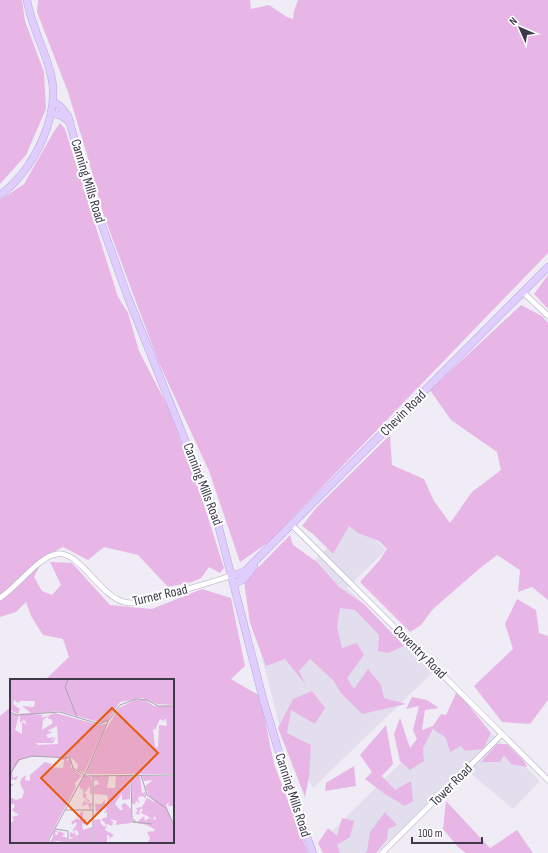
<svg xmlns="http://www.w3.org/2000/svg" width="548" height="853" viewBox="0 0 548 853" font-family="'Sofia Sans Condensed',sans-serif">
<rect width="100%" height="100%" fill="#efecf6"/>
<g fill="#e2deed">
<polygon points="355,520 386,550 347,588 432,673 313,788 280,728 253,622"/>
<polygon points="461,703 540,781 513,809 464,768 376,853 327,853 322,841"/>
</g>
<g fill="#e8b6e6">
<polygon points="0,0 22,0 25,21 44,72 46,109 26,155 0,184"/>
<polygon points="38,0 250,0 251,9 269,5 287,17 293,19 294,11 298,0 548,0 548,253 269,542 240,562 209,471 158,361 103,213 88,158 68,92 37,12"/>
<polygon points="60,123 65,129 118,297 128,313 139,351 168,407 199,489 224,568 220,573 209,567 201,578 192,582 168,587 138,555 104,547 88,560 63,547 45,556 34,577 42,591 52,595 61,585 50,562 72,563 110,605 152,609 202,589 231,598 245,666 231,679 260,696 274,764 308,853 0,853 0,716 11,707 11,842 173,842 173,680 45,680 69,657 63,639 43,635 31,616 26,602 16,612 0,617 0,200 24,184 53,133"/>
<polygon points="548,275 548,309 534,294"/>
<polygon points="521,305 542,316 548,323 548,600 532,587 518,592 520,570 497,555 479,569 433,609 421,625 410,632 360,582 379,561 387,549 379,541 358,533 349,526 333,554 313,534 302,526 317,507 390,435 392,465 424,479 434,501 450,523 472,492 501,470 497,452 451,420 430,390"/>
<polygon points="290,535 293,545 317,562 339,587 364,604 404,646 388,653 378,651 379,635 355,610 340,608 337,627 342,648 357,643 364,655 347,678 354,689 368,669 381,685 384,698 406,704 362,714 341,693 333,680 310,659 299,671 306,685 285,659 266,666 250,623 244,582"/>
<polygon points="517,599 536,610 539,633 548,636 548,700 530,724 502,722 474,686 513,649 505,624"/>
<polygon points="312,691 325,708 315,724 291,710 287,733 311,745 309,777 305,797 278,728 293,699"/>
<polygon points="457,691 491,733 483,749 465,751 461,746 450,752 446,738 433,729 423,748 424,761 410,770 400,761 394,734 400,718 410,748 417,739 413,730 419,706 406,709 412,697 427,700 439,708 425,710 422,730 433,726 441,714 446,715"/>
<polygon points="386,725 393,764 382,776 395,790 411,781 413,801 405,806 385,794 365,779 372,772 360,755"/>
<polygon points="497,744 507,744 524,761 527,767 511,764 504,755 500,762 481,762"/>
<polygon points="354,766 356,786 325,791 326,783"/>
<polygon points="446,801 490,848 517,830 533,853 466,853 458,847 443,829"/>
<polygon points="385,812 397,825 388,829 387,839 376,853 365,853 367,851 370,832"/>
<polygon points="342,818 354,821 350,837 337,845 340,853 323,853 318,843 328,828 337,836"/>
</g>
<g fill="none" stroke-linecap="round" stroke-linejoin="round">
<g stroke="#b3aec1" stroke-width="6">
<g id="street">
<polyline points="523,292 548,316"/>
<polyline points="292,525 548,780"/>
<path d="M 0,598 C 17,587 39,556 57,554 C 79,550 100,596 124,602 C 140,606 159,597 174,593 C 194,587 213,582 233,575"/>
<polyline points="382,853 502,734"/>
</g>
</g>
<g stroke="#b9a6e0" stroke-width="8">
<g id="secondary">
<polyline points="53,102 60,106 68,116 85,178 127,295 217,520 263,699 280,756 302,824 313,853"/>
<polyline points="51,113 62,116 70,122"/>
<path d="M 0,195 C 33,172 61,115 51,75 C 45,49 31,26 27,0"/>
<polyline points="233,575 244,572 548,267"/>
<polyline points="234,584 244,579 254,566"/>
</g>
</g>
<use href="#street" stroke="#fff" stroke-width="5"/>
<use href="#secondary" stroke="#dfcefd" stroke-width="7"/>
</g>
<g text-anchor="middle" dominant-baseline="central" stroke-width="4" stroke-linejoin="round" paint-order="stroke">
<g font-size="14" fill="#3d394a" stroke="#fff">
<text transform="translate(88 181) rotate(73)">Canning Mills Road</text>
<text transform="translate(403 413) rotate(-45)">Chevin Road</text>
<text transform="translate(203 484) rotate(69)">Canning Mills Road</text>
<text transform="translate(160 595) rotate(-13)">Turner Road</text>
<text transform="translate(420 652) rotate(45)">Coventry Road</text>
<text transform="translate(451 785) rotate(-45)">Tower Road</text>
<text transform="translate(293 795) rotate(72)">Canning Mills Road</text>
</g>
</g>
<g transform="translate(10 679)">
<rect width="164" height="164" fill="#efecf6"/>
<path d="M 0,0 L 164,0 L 164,26 L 147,25 L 132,19 L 110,23 L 97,42 L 92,44 L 49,32 L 23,35 L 33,36 L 31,39 L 45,34 L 89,46 L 97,44 L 74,94 L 67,91 L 68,86 L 62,79 L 57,79 L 57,82 L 60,79 L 61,81 L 61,88 L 72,97 L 65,104 L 66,108 L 36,164 L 0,164 L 0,145 L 4,141 L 2,138 L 9,136 L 2,131 L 5,127 L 3,124 L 0,127 L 0,105 L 4,105 L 0,109 L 0,118 L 6,121 L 12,119 L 14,113 L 10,104 L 12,99 L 16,96 L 15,101 L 20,102 L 20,96 L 35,83 L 42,85 L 40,88 L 53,89 L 54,81 L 46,78 L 19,78 L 10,81 L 2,93 L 3,99 L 8,97 L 6,101 L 0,100 L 0,34 L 9,36 L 5,51 L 12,55 L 12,44 L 14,43 L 15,46 L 16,43 L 14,41 L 10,44 L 10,36 L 0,31 ZM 4,21 L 8,24 L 10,22 L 25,22 L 24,28 L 12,27 L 21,34 L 8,35 L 10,30 L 3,25 ZM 39,36 L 38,40 L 41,40 L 43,44 L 32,51 L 33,41 ZM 47,47 L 48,65 L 28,66 L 26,64 L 43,64 L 46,58 L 40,63 L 44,58 L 38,59 L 36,56 L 43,53 L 37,52 ZM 125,21 L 135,21 L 144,27 L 164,27 L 164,95 L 76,95 L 93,55 L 109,29 ZM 156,39 L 157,47 L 149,46 L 148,69 L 145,68 L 143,50 L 145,51 L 150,40 L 154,42 ZM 74,97 L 81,98 L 82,102 L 82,116 L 80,114 L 80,107 L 74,115 L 77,115 L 76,119 L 80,122 L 77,124 L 83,124 L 80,131 L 78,125 L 72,127 L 74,122 L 76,121 L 75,125 L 78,122 L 73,118 L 73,109 L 71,111 L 69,106 ZM 84,97 L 99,97 L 97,109 L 105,109 L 106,97 L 120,97 L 120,120 L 112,121 L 112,114 L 105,125 L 110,131 L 113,131 L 111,126 L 115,124 L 121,130 L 121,144 L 105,146 L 107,142 L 100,140 L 103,143 L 102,147 L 97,145 L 95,151 L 104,156 L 99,160 L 100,157 L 97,156 L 97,164 L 84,163 L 84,141 L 90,140 L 91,145 L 95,148 L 96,145 L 91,140 L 97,138 L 97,133 L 94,134 L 97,129 L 86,133 L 85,125 L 91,125 L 95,121 L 96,128 L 98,119 L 97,116 L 84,115 L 84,107 L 89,105 L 87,101 L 84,102 ZM 122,97 L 130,97 L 132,114 L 135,113 L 136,116 L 135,120 L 133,117 L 128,118 L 129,125 L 126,121 L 125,126 L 122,124 ZM 132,97 L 164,97 L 164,127 L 158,127 L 159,123 L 156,126 L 164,148 L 163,164 L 138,164 L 140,159 L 137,153 L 145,152 L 144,150 L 137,146 L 123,143 L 123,139 L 127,143 L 134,137 L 135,142 L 139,139 L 146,141 L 145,137 L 143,140 L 131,134 L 133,130 L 130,130 L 129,136 L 125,134 L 128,132 L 126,129 L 132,128 L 137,119 L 146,124 L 139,117 L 135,107 L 143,101 L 134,102 ZM 73,132 L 73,140 L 76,140 L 75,146 L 72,144 L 73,151 L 82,148 L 82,164 L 59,164 L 59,160 L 64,159 L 60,158 L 60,153 L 64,155 L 64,151 L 66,157 L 69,155 L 67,151 L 62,152 L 67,145 L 65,143 L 63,146 L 61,143 L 67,139 L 70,141 L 70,134 ZM 44,151 L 48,152 L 45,154 L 46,157 L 49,152 L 55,155 L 52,157 L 57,159 L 57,164 L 48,162 L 38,164 L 42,160 Z" fill="#e8b6e6" fill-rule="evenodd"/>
<path fill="none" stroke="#a8a4b1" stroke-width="1" d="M 58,0 L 55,8 L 67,38M 0,33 L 7,36 L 50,33 L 89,45 L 99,41 L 110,26 L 126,20 L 137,21 L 148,27 L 164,27M 0,96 L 8,81 L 22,77 L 60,79 L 63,89 L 74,96M 83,96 L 83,164M 121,96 L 122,143 L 142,145M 131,96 L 137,116 L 156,129 L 164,146M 73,97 L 164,96M 56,131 L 83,131M 45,150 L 58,152 L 58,164M 37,164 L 77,91 L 98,42"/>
<path fill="#e8590c" fill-opacity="0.15" stroke="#e8590c" stroke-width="2" d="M 102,29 L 148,74 L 77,145 L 31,99 Z"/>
<rect width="164" height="164" fill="none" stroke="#3d394a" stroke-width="2"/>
</g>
<g transform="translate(520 28) rotate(315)" stroke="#ffffff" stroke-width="3" paint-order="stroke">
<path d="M0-3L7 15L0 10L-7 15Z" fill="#3d394a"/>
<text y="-6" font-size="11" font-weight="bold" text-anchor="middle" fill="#3d394a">N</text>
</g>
<path d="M412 837v6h70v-6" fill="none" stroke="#3d394a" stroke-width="2"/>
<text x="418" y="837" font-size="12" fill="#3d394a" stroke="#ffffff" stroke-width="3" paint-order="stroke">100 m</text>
</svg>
